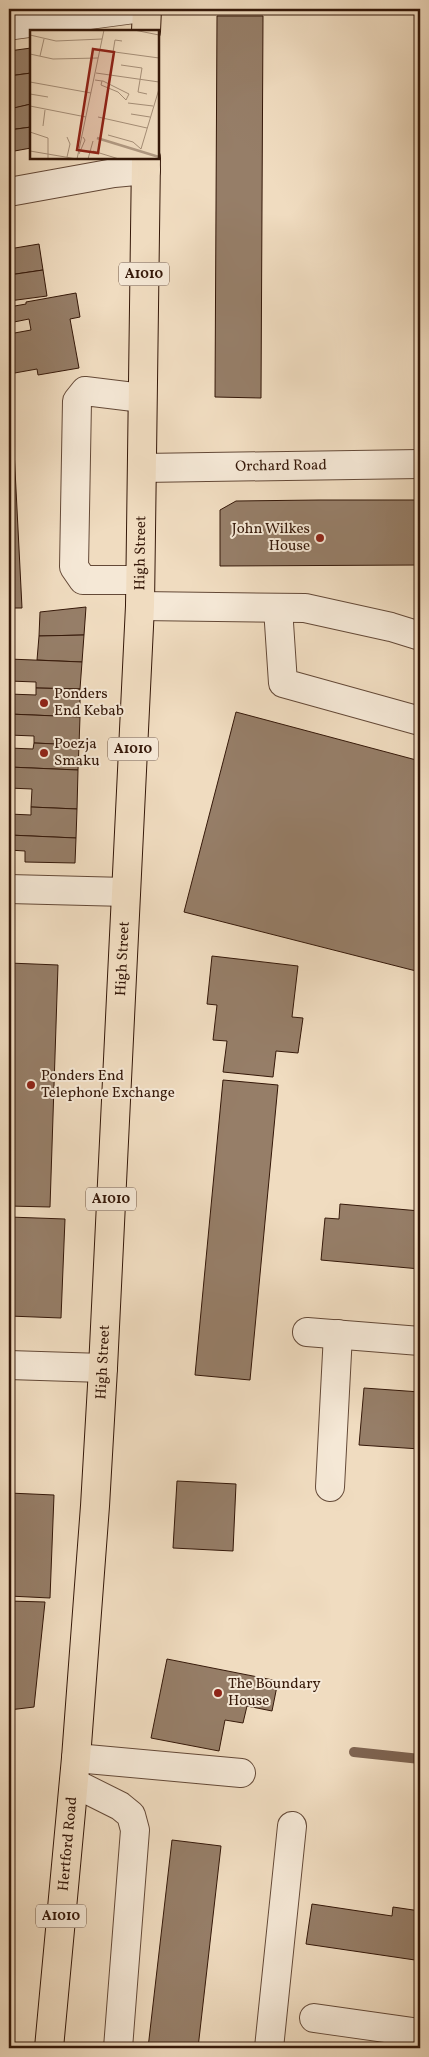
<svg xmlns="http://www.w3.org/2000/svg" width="429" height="2057" viewBox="0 0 429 2057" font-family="Vollkorn,serif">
<rect width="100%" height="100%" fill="#f0dcc0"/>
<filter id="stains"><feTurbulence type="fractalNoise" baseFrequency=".004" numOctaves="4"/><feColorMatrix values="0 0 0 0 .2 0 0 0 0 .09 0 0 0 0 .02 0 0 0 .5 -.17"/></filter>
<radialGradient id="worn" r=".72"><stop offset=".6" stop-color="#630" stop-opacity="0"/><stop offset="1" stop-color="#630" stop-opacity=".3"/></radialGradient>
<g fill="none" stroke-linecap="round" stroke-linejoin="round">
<polyline stroke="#7f6552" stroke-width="10" points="354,1752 420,1759"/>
</g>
<g fill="#967e68" stroke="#351809">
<polygon points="217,16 263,16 261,398 215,397"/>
<rect x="415" y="42" width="5" height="48"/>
<polygon points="31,48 31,73 9,76 9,51"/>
<polygon points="31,73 31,104 11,109 9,76"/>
<polygon points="31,104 31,127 9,130 9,109"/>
<polygon points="31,127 31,148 9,152 9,130"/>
<polygon points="39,244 43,270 9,275 9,249"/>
<polygon points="43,270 47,296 9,301 9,275"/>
<polygon points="76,293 80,317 70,319 79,368 38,375 37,369 9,374 9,334 31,330 29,319 9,323 9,307 26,304 26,302"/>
<polygon points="9,390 11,390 22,608 9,608"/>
<polygon points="319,500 420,500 420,565 220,566 220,510 236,501"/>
<polygon points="86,607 84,635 39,636 40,612"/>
<polygon points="84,635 82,662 37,660 39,636"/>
<polygon points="9,659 82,662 80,689 36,688 36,682 9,681"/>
<polygon points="36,688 80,689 80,717 9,714 9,694 36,695"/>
<polygon points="236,712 420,761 420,972 184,912"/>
<polygon points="9,714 80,717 79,745 34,743 34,736 9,735"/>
<polygon points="34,743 79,745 78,770 9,767 9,748 33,749"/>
<polygon points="9,767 78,770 77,809 31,807 32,789 9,788"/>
<polygon points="31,807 77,809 76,838 9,835 9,814 31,815"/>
<polygon points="9,835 76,838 75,863 25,862 25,851 9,850"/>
<polygon points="212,956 298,966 292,1017 303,1018 298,1053 276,1051 273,1077 223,1072 227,1041 213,1040 217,1005 207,1004"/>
<polygon points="9,963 58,965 50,1207 9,1206"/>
<polygon points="223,1080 278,1085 250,1380 195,1375"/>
<polygon points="340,1204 420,1211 420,1269 321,1260 325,1218 339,1219"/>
<polygon points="9,1217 65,1219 61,1318 9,1316"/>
<polygon points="364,1388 420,1392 420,1449 359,1445"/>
<polygon points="177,1481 236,1484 233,1551 173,1548"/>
<polygon points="9,1493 54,1495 50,1598 9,1596"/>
<polygon points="9,1601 45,1602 34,1707 9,1710"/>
<polygon points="167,1659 278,1681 272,1711 247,1706 243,1723 225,1720 219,1751 151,1738"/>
<polygon points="172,1840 221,1846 198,2048 148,2048"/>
<polygon points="312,1904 392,1916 393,1907 420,1911 420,1927 415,1960 306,1944"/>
</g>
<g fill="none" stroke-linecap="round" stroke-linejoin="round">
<g stroke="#644937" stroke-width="30">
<g id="minor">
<polyline points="14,25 134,9"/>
<polyline points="9,192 114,173 146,170"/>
<path id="s1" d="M 142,468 L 420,464"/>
<polyline points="140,580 83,580 74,567 77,401 85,391 142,398"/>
<polyline points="140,606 305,608 391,627 420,636"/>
<polyline points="278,608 283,683 420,721"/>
<polyline points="9,889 126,892"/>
<polyline points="307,1332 420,1341"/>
<polyline points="9,1365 103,1368"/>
<polyline points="330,1487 338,1334"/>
<polyline points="76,1758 241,1773"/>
<polyline points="74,1783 120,1806 131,1815 135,1830 118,2048"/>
<polyline points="314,2018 420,2033"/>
<polyline points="269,2048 292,1826"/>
</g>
</g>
<g stroke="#351809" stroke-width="30">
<g id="major">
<polyline points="146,31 147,9"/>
<path id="s2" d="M 49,2048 L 76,1758 L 95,1506 L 103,1368 L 140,606 L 146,158"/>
</g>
</g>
<use href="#minor" stroke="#f5e8d6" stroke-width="28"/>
<use href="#major" stroke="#f0dcc0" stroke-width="28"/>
</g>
<g fill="#8f2418" stroke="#f5e8d6" stroke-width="2">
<circle cx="320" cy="538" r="5"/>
<circle cx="44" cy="703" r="5"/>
<circle cx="44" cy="753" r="5"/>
<circle cx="31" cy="1085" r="5"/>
<circle cx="218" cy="1693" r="5"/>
</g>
<g text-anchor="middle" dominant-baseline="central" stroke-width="4" stroke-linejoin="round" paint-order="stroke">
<g fill="#f5e8d6" stroke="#6f5646" stroke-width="1">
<rect x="119" y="262.5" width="50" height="23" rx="4"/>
<rect x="108" y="737.5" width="50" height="23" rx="4"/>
<rect x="86" y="1187.5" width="50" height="23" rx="4"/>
<rect x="36" y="1904.5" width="50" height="23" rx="4"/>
</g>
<g font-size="14" font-weight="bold" fill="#351809">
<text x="144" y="274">A1010</text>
<text x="133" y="749">A1010</text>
<text x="111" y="1199">A1010</text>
<text x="61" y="1916">A1010</text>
</g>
<g font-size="15" fill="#351809" stroke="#f5e8d6">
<text stroke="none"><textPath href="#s1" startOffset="139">Orchard Road</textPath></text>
<text stroke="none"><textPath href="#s2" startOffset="1498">High Street</textPath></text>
<text stroke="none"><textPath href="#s2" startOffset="1092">High Street</textPath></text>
<text stroke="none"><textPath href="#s2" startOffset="688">High Street</textPath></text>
<text stroke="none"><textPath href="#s2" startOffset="205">Hertford Road</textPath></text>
</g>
<g font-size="15" fill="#351809" stroke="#f5e8d6" text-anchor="start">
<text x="310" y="529" text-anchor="end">John Wilkes<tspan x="310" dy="17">House</tspan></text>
<text x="54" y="694">Ponders<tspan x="54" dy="17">End Kebab</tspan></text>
<text x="54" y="744">Poezja<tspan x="54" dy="17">Smaku</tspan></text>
<text x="41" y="1076">Ponders End<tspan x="41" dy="17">Telephone Exchange</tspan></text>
<text x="228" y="1684">The Boundary<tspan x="228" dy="17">House</tspan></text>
</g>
</g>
<g transform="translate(30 30)">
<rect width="129" height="129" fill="#f0dcc0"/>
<path fill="none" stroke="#b09982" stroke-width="2.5" d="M 67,108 L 129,127"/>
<path fill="none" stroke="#a58e77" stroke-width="1" d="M 104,0 L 129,5M 0,5 L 26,11 L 72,9M 70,20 L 129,28M 83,22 L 85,10 L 92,11M 0,24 L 23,29 L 68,28M 10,26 L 14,9M 91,35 L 112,38 L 108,62 L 117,64M 66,43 L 129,52M 65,50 L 72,51 L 73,51 L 99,64 L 96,70 L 88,62 L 71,55 L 72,51M 0,52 L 61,63M 0,64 L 18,67M 98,73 L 123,76M 0,76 L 56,87M 101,84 L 120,87M 68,87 L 117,98M 13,96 L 15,80M 0,102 L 18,108 L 18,129M 78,105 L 103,112 L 111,119 L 129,59M 37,107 L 40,114 L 37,127M 0,121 L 47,129M 63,121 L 89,129M 49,124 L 55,110 L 53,107M 47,129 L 74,0M 58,129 L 63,111"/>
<path fill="#8f2418" fill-opacity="0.15" stroke="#8f2418" stroke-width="2.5" d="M 63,19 L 84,22 L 68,123 L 47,120 Z"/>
<rect width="129" height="129" fill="none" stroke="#351809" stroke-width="2.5"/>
</g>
<rect width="429" height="2057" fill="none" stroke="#f0dcc0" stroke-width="30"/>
<rect x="10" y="10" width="409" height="2037" fill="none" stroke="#351809" stroke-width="2.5"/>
<rect x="15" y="15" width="399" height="2027" fill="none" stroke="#351809"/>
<rect width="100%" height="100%" filter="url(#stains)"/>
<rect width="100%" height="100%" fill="url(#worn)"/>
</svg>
